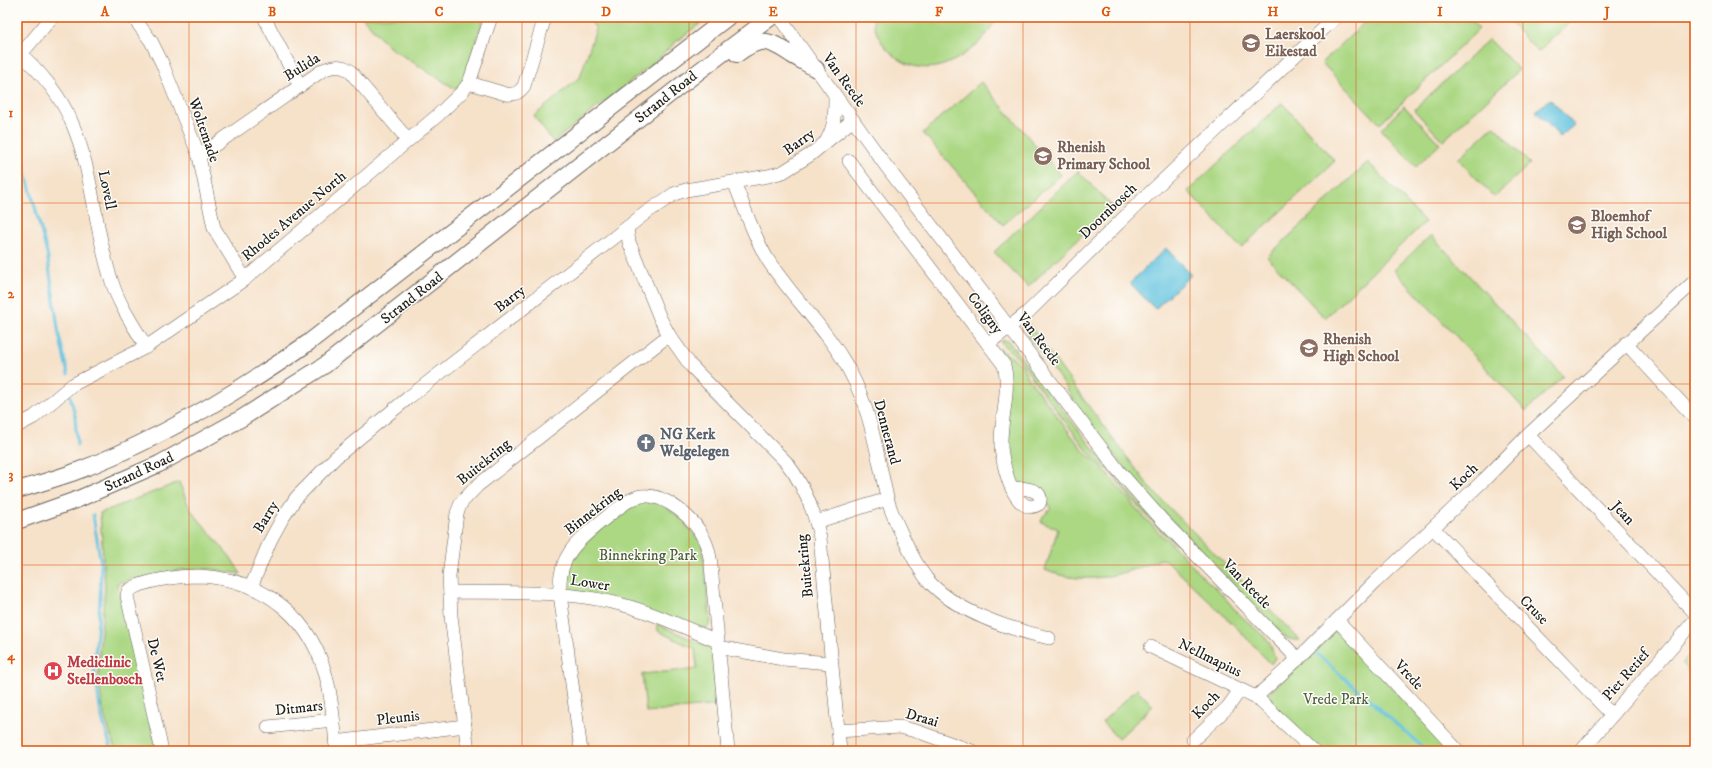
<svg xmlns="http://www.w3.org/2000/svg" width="1712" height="768" viewBox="0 0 1712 768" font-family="'IM FELL DW Pica',serif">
<rect width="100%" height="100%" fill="#fdfcf7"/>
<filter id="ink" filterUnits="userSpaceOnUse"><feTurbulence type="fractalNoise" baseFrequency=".025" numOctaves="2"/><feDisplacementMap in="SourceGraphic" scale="8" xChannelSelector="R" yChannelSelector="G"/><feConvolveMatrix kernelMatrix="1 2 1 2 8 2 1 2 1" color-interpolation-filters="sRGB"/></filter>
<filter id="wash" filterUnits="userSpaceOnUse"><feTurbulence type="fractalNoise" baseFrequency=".012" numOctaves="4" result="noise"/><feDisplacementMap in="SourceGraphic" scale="16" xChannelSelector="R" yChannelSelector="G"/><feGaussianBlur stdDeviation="0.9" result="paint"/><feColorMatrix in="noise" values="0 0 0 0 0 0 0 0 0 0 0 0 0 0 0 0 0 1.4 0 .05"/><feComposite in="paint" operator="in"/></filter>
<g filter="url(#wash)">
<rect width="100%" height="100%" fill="#f6e1c9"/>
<g fill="#acd884" stroke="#647a50">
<polygon points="362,17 484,17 465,76 457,90 389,47"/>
<polygon points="588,17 709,17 678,40 650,66 553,142 534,116 580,77 596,29"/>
<path d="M 873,17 L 998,17 C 991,27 984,39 975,46 C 948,69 918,78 890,52 C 881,44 873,29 873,17 Z"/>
<polygon points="1370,17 1468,17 1479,29 1380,124 1322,63"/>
<polygon points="1511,17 1575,17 1538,52 1508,20"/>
<polygon points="1489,39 1519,70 1443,141 1414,110"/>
<polygon points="981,82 1061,175 1003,225 923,133"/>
<polygon points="1282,103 1335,161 1241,248 1188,191"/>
<polygon points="1404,106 1440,144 1416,167 1381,129"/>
<polygon points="1494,126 1530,164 1494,197 1458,159"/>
<polygon points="1368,162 1425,222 1325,318 1267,257"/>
<polygon points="1078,171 1112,206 1028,287 994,252"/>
<polygon points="1431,235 1563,376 1526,411 1394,270"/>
<polygon points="1028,323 1084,400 1151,489 1300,640 1294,640 1286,638 1137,485 1078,408 1066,387 1028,336 1027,329"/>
<polygon points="1003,340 1008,341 1111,471 1134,498 1177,544 1167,537 1132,500 1110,472 1089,453 1033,379 1021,361 1000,342"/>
<path d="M 999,348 L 1021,364 L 1029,379 L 1085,453 L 1101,466 L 1133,505 L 1161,535 L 1172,544 L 1202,576 L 1221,593 L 1237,612 L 1269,641 L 1275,658 L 1271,664 L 1237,628 L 1166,560 L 1161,559 C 1122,575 1086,587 1045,570 L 1058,529 L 1041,522 L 1043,516 L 1051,509 L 1046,500 L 1016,483 L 1010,466 Z"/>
<polygon points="179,482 190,509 231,558 241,574 209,569 181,570 117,583 157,751 116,751 104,715 100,689 98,665 105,588 100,513"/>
<polygon points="641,501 659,502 681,518 702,544 711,623 707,628 703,629 571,590 566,587 564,584 572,552 623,510"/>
<polygon points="657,624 711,648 713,652 719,705 646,712 642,674 697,669 695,649 658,631"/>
<polygon points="1335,631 1339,632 1452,751 1319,751 1267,703 1269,693"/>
<polygon points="1695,649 1695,678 1682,664"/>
<polygon points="1137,689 1153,706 1118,739 1102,722"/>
</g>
<g fill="#61c3df" stroke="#3e707e">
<polygon points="1550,99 1574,125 1560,137 1536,111"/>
<polygon points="1166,248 1191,275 1155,309 1130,283"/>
</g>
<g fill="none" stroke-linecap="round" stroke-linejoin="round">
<g stroke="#61c3df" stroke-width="3">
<polyline points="17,139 47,253 59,335 68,374"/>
<polyline points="70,395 75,416 77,445"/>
<polyline points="93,515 101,564 100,601 94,667 101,715 112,751"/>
<polyline points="1317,654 1427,751"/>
</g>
</g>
</g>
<g filter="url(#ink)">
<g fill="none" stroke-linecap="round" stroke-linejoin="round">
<g stroke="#686159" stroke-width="14">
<g id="minor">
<polyline points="133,17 151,41 162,63 199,156 214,228 245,279"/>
<polyline points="264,17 300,86"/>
<polyline points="779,17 886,166 1118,470 1163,521 1298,659"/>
<path d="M 17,51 C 39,70 61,96 72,123 C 94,173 94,231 112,282 C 119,305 134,326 146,347"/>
<polyline points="21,54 52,17"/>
<path d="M 469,83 L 506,94 C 515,95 519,93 524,86 L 545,17"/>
<path d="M 827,140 C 835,126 835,112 835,96"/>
<path d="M 199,156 L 323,70 C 333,66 340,65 349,70 L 408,140"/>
<path d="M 849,161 L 1004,365 C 1011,391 1000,420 1001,446 C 1002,462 1014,519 1039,504 C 1046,488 1021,488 1012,488"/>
<path d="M 734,182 C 745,208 753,236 768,260 C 793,299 829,331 850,372 C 871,410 877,455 887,497 C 890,511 898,526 904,539 C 910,552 917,566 926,578 C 953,611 1009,629 1049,638"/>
<path d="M 627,228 L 629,242 L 660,318 L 669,335 L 691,366 L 786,462 C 803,483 814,511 820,538 L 840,751"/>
<polyline points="1626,343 1695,418"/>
<polyline points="988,344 1027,313 1137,205 1336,17"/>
<polyline points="17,426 34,417 72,385 146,347 245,279 437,116 461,93 469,83 491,17"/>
<polyline points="1528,435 1695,613"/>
<polyline points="816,522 887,499"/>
<polyline points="1433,528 1612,715"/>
<polyline points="251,587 270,541 282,519 296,498 336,457 408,398 647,212 674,194 686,190 768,176 783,172 810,155 853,120"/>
<path d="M 450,592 C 503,593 559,590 611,602 C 648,610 683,627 717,641"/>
<polyline points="1337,620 1458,751"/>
<polyline points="718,647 783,659 830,663"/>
<polyline points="1151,647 1256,697 1314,751"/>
<polyline points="1256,697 1298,659 1375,582 1485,479 1528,435 1695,281"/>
<polyline points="268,727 333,720"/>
<polyline points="838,731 900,727 919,732 972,751"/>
<polyline points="1193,740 1228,707 1240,690"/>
<polyline points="335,742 465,726"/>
<path d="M 162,751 L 127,596 L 128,591 C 143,580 180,576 199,576 C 265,579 314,619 328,684 C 333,706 334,729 337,751"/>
<polyline points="468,751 451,616 449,576 457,513 461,503 477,486 669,335"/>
<path d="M 581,751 L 560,594 C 557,554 580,539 608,516 C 619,508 629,498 642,496 C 665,493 695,519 704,539 C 708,547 710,556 711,565 L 728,751"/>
<polyline points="1581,751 1695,620"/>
</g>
</g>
<g stroke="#686159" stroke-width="18">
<g id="major">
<path d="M 737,54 C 761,36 768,39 792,55 C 800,60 808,64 816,69"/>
<path d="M 17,490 C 35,485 54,479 72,473 C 156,442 235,394 308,343 L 728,17"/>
<polyline points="17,521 76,500 159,464 242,418 325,365 698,72 771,17"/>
</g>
</g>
<use href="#minor" stroke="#fff" stroke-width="13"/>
<use href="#major" stroke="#fff" stroke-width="16"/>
</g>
</g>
<path fill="none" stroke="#de560d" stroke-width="1" stroke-opacity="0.55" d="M 189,17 L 189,751M 356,17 L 356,751M 522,17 L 522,751M 689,17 L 689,751M 856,17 L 856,751M 1023,17 L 1023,751M 1190,17 L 1190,751M 1356,17 L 1356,751M 1523,17 L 1523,751M 17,203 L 1695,203M 17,384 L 1695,384M 17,565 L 1695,565"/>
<defs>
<g id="school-disc" transform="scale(1)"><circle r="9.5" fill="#8d6e63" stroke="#fdfcf7"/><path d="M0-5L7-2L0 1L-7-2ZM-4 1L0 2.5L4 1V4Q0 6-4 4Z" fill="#fff"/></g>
<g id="church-disc" transform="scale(1)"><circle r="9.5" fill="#6b7280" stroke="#fdfcf7"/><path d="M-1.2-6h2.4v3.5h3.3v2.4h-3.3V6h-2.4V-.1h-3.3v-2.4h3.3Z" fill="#fff"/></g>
<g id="hospital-disc" transform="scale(1)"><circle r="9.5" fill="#e0444e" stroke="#fdfcf7"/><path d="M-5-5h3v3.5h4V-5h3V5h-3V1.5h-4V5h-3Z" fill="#fff"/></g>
</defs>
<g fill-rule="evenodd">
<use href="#school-disc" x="1251" y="43"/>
<use href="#school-disc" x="1043" y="156"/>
<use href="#school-disc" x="1577" y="225"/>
<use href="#school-disc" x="1309" y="348"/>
<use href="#church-disc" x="646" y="443"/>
<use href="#hospital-disc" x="53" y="671"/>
</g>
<g text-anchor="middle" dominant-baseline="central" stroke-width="3" stroke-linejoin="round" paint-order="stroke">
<g font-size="15" font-weight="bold" fill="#785e54" stroke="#fdfcf7" text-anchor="start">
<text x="1265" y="34">Laerskool<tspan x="1265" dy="17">Eikestad</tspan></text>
<text x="1057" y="147">Rhenish<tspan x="1057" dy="17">Primary School</tspan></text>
<text x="1591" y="216">Bloemhof<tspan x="1591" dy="17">High School</tspan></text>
<text x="1323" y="339">Rhenish<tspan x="1323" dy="17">High School</tspan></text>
</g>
<g font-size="15" fill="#1c1c1c" stroke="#fdfcf7">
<text transform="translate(302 67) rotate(-32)">Bulida</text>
<text transform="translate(844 80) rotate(54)">Van Reede</text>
<text transform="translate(666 97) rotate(-38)">Strand Road</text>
<text transform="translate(204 130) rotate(71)">Woltemade</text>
<text transform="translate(799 142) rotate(-36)">Barry</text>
<text transform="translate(107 190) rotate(78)">Lovell</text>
<text transform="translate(1108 211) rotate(-44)">Doornbosch</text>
<text transform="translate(294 216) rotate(-40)">Rhodes Avenue North</text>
<text transform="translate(412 298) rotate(-38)">Strand Road</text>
<text transform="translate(510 299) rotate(-38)">Barry</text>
<text transform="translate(985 313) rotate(53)">Coligny</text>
<text transform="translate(1039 339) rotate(53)">Van Reede</text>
<text transform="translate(887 432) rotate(75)">Dennerand</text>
<text transform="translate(484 462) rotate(-39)">Buitekring</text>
<text transform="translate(139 472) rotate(-25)">Strand Road</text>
<text transform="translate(1464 477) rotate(-44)">Koch</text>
<text transform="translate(593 511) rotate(-38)">Binnekring</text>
<text transform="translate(1623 513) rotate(47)">Jean</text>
<text transform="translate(266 517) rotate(-59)">Barry</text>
<text transform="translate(805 566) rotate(-96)">Buitekring</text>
<text transform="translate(590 583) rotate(9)">Lower</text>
<text transform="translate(1247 584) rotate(46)">Van Reede</text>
<text transform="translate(1534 610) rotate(46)">Cruse</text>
<text transform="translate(1210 658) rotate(26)">Nellmapius</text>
<text transform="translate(157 660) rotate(77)">De Wet</text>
<text transform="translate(1409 675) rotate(47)">Vrede</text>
<text transform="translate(1626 675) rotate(-49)">Piet Retief</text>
<text transform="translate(1206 705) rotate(-46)">Koch</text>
<text transform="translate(299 708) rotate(-6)">Ditmars</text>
<text transform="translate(398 718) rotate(-7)">Pleunis</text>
<text transform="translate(922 718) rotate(16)">Draai</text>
</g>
<g font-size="15" font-weight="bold" fill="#5b616d" stroke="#fdfcf7" text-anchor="start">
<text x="660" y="434">NG Kerk<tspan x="660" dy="17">Welgelegen</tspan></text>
</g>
<g font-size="15" fill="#4e5e40" stroke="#fdfcf7">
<text x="648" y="555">Binnekring Park</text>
<text x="1336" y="699">Vrede Park</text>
</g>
<g font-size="15" font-weight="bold" fill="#be3a42" stroke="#fdfcf7" text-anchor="start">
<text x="67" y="662">Mediclinic<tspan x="67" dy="17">Stellenbosch</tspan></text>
</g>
</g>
<rect width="1712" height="768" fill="none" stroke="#fdfcf7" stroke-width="44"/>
<rect x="22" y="22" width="1668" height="724" fill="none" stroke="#de560d" stroke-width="1.5"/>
<g font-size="13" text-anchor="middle" font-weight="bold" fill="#de560d">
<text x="105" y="16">A</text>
<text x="272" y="16">B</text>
<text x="439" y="16">C</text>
<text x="606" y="16">D</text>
<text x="773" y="16">E</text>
<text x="939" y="16">F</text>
<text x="1106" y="16">G</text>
<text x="1273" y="16">H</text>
<text x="1440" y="16">I</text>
<text x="1607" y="16">J</text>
<text x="11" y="117">1</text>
<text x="11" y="298">2</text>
<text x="11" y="479">3</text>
<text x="11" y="660">4</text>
</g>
</svg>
